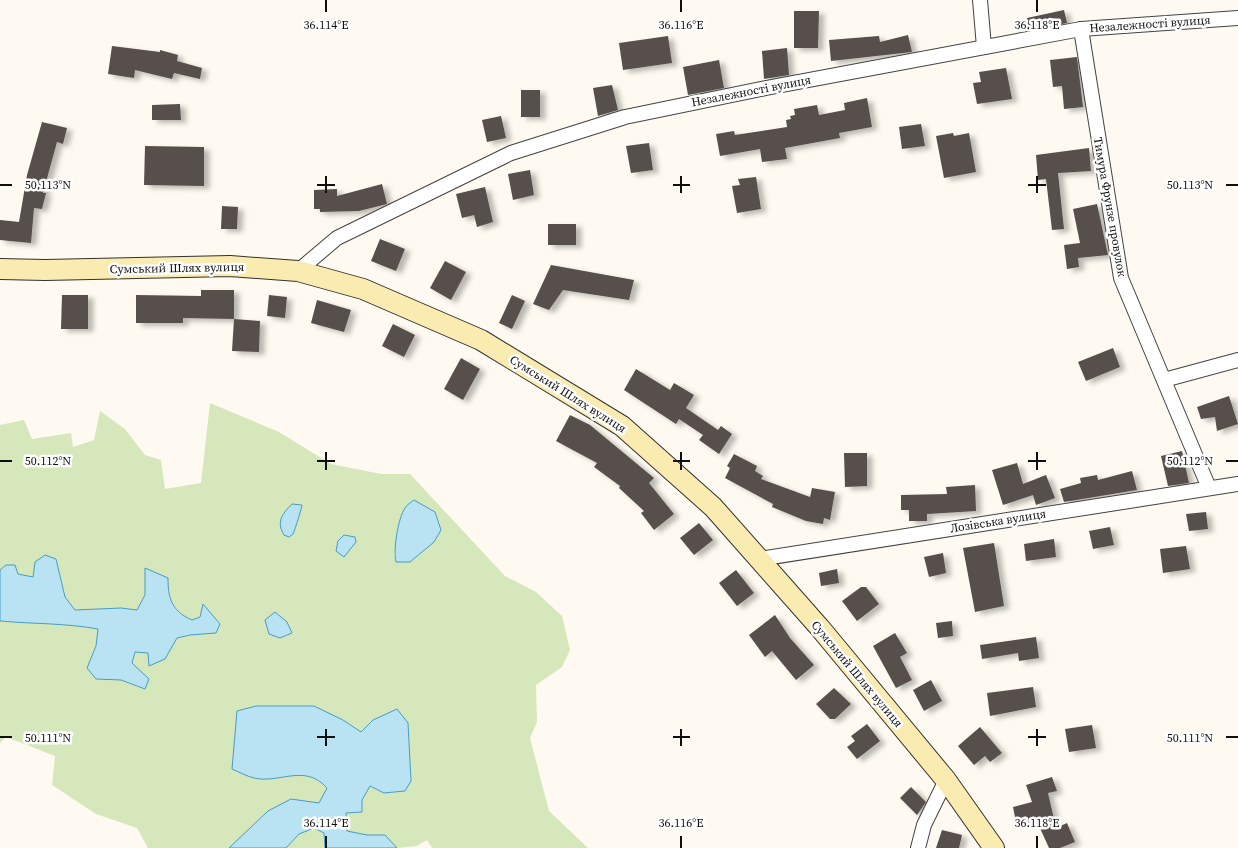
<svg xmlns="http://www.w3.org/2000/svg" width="1238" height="848" viewBox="0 0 1238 848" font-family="'Source Serif 4',serif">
<defs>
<filter id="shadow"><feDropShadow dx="5.5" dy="3" stdDeviation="2.5" flood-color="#0004"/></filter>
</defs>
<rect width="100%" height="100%" fill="#fefaf1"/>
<g fill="#d6e7bc" fill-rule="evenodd">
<path d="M 210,403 L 279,432 L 331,464 L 381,474 L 410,474 L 505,576 L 536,592 L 562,616 L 570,650 L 562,667 L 536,685 L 537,722 L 530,738 L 549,811 L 588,848 L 432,848 L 427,840 L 417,846 L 397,848 L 385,835 L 367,835 L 346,831 L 346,813 L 362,800 L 370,786 L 384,793 L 405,791 L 411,781 L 408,723 L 373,720 L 361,732 L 343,720 L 234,745 L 232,769 C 239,772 246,776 254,778 C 280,784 303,763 327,788 L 319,803 L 291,799 L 229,848 L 148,848 L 137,828 L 96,814 L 52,785 L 55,756 L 6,737 L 0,743 L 0,621 C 33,624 65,623 98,629 L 96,646 L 87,668 L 96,679 L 121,680 L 144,689 L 132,662 L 135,652 L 148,652 L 149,665 L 165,659 L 177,638 L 190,635 L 216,633 L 204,604 L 200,617 L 192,620 C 172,611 168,597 168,578 L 145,568 L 145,595 L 137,610 L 121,608 L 75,610 L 65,597 L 56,559 L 45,555 L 35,562 L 33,578 L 18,574 L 6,565 L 0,570 L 0,425 L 24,420 L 32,439 L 71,433 L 73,447 L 94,440 L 100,411 L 125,429 L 145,455 L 161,460 L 165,489 L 201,483 ZM 405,507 L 439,522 C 444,548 413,551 394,556 Z"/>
<polygon points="314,828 324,833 325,848 286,848 299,834"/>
</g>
<g fill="#b9e2f2" stroke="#459cc4">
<path d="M 414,500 L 435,512 L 441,530 L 434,542 L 410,562 L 396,562 C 393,551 398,518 405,508 C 407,505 411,502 414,500 Z"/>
<path d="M 292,504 L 302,505 C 302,507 295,530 293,534 L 289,537 L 284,535 C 276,522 282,514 292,504 Z"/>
<polygon points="344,535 355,537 356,542 344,557 336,551 338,541"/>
<path d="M 45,555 L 56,559 L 65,597 L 75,610 L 121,608 L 137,610 L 145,595 L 145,568 L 168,578 C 168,597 171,611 192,620 L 200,617 L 203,604 L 220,624 L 216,633 L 190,635 L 177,638 L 165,659 L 149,666 L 148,653 L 135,652 L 132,663 L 149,679 L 145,689 L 121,680 L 96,679 L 87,668 L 96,646 L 98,629 C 65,623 33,624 0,621 L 0,570 L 6,565 L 15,565 L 18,574 L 33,577 L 35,562 Z"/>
<polygon points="275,612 287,622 292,633 280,638 269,634 265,620"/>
<path d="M 256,706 L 314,706 L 343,720 L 361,732 L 373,720 L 397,709 L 408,723 L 411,781 L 405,791 L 384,793 L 370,786 L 362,800 L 362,812 L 346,813 L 347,831 L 367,835 L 385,835 L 397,848 L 325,848 L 324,833 L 314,828 L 299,834 L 286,848 L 229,848 L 268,811 L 291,799 L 319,803 L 327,788 C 305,763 279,784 254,778 C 246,776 239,772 232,769 L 237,711 Z"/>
</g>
<g fill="#564f4c" filter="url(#shadow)">
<polygon points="1064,10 1067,23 1028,30 1027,18"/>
<polygon points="794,11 819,11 818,48 794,48"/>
<polygon points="908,35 912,52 831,61 829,40 879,36 880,42"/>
<polygon points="668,36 672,63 623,70 619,43"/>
<polygon points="112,46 160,52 160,50 178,55 177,61 202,68 200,79 174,73 172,79 135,70 134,78 108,74"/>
<polygon points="787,48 789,75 764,79 762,51"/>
<polygon points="1077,57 1083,107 1064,109 1062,86 1053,87 1050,60"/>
<polygon points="719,60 724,88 688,95 683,67"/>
<polygon points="1006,68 1012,99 977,104 973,83 981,82 979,72"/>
<polygon points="612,85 618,110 598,116 593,88"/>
<rect x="521" y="90" width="19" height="27"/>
<polygon points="867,98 872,127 839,133 840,138 785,148 787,159 762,162 760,149 720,156 716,134 734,131 735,135 787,127 786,120 791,119 790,116 795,115 794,109 817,105 819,115 845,110 844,103"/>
<polygon points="180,104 181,120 152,120 152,105"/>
<polygon points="501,116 506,138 487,142 482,120"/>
<polygon points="42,122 67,128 63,144 57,142 43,193 46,193 42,209 34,208 31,243 0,240 0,220 19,222 27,175"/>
<polygon points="921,124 925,146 902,149 899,127"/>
<polygon points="953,133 954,136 969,133 976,172 944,178 936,136"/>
<polygon points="649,143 653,170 631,173 626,146"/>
<polygon points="145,146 204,147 204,186 144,185"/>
<polygon points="1089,148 1091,171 1058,173 1064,229 1052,230 1046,179 1038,180 1036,155"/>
<polygon points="530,170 534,195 513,200 508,174"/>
<polygon points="756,177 761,209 737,213 732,186 740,185 738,179"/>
<polygon points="382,184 387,204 359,211 320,212 320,209 314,209 314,190 337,189 337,196"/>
<polygon points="485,187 493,222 477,227 474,215 462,218 456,194"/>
<polygon points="1097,204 1108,255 1078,258 1079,267 1067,269 1064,245 1080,243 1073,209"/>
<polygon points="222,206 238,207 237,229 221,229"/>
<rect x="548" y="224" width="28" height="21"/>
<polygon points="380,239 405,249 396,271 371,261"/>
<polygon points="445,261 466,272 451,300 430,288"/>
<polygon points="551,265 634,280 629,300 563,290 549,310 533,304"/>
<polygon points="201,290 234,290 234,319 183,318 183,323 136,323 136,295 201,296"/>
<polygon points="62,295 88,295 88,329 61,329"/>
<polygon points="269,295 287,297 285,318 267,316"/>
<polygon points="512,295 525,301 512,329 499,323"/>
<polygon points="317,300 351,310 344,332 311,323"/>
<polygon points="234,319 260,321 259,352 232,351"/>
<polygon points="393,324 415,335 404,357 382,346"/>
<polygon points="1113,348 1120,367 1086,381 1078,362"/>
<polygon points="461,358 480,369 463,400 444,389"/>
<polygon points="636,369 670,390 674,383 694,395 686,408 718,430 721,426 732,434 719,454 699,440 703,435 679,419 676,424 624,390"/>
<polygon points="1229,396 1238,424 1217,431 1215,417 1201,419 1197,407"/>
<polygon points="570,415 590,425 654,478 649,483 674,514 654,530 641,513 644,511 619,488 620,486 594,467 597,463 556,441"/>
<polygon points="1182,451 1189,483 1168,486 1161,456"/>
<polygon points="844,453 867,453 867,486 845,487"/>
<polygon points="734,454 757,466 755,471 763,476 761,479 810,497 812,488 835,492 830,520 824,518 823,524 806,521 772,507 773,504 725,478 730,468 727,466"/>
<polygon points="1017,463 1023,484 1046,475 1055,498 1036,505 1033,495 1003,505 992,470"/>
<polygon points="1132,471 1137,490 1064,502 1060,489 1081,483 1080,478 1097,475 1098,480"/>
<polygon points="975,485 976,511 927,514 927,521 909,521 909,510 901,510 901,495 947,494 946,487"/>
<polygon points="1206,512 1208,529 1189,531 1186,514"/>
<polygon points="699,523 713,540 694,555 680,538"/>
<polygon points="1110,527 1114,545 1093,549 1089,531"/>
<polygon points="1054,539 1056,557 1026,561 1024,544"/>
<polygon points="994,543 1004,606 975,612 963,548"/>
<polygon points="1186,546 1190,569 1163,573 1160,549"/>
<polygon points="943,553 946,573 929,577 924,557"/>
<polygon points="837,569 839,583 821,586 819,573"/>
<polygon points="736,570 754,593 737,606 719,583"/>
<polygon points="861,587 866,587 879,604 857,621 842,601"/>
<polygon points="775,615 790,638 814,665 796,680 772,651 765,657 749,635"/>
<polygon points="952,621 953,636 938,638 936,623"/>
<polygon points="895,633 907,653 900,657 912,680 896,688 873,646"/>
<polygon points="1036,637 1039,658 1019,661 1018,653 982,659 980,645"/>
<polygon points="931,680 942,701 924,711 913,690"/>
<polygon points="1033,687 1036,707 990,716 987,693"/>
<polygon points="834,688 851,704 835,719 830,719 816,704"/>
<polygon points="867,724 880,741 857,759 847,747 855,741 851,736"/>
<polygon points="1092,725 1096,748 1069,752 1065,729"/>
<polygon points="980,727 1002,753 990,762 985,756 974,765 958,746"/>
<polygon points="1052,777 1057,791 1048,793 1056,828 1067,823 1075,842 1060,848 1049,848 1035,817 1016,822 1013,807 1032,802 1026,785"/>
<polygon points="911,787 926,802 917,815 900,798"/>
<polygon points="942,830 962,835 959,848 936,848"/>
</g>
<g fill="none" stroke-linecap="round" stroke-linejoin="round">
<g stroke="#424242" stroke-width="16">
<g id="minor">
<polyline points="980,0 984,47"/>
<polyline points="1081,29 1121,278 1209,488"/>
<polyline points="298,271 337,238 511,153 625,117 766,88 1081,29 1238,18"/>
<polyline points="1164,380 1238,360"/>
<polyline points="759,559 1238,484"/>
<polyline points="918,848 924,825 946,780"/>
</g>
</g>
<g stroke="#313131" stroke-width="22">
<polyline id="secondary" points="0,269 45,270 230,266 298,271 363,289 481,340 622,426 713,507 820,628 946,780 994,848"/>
</g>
<use href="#minor" stroke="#fff" stroke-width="14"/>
<use href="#secondary" stroke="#faebb0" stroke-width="20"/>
</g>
<path fill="none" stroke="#0f0f0f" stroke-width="2" d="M 326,0 L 326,12M 681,0 L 681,12M 1037,0 L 1037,12M 326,176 L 326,193M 681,176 L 681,193M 1037,176 L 1037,193M 0,185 L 12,185M 317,185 L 335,185M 673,185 L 690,185M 1028,185 L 1046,185M 1226,185 L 1238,185M 326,452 L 326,470M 681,452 L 681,470M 1037,452 L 1037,470M 0,461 L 12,461M 317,461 L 335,461M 673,461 L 690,461M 1028,461 L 1046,461M 1226,461 L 1238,461M 326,729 L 326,746M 681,729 L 681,746M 1037,729 L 1037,746M 0,737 L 12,737M 317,737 L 335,737M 673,737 L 690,737M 1028,737 L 1046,737M 1226,737 L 1238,737M 326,836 L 326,848M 681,836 L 681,848M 1037,836 L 1037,848"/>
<g text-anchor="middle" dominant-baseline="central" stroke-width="5" stroke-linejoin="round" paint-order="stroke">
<g font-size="12" fill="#0f0f0f" stroke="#fff">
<text transform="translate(1150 24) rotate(-4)">Незалежності вулиця</text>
<text transform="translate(751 91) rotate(-11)">Незалежності вулиця</text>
<text transform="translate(1110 207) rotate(80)">Тимура Фрунзе провулок</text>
<text transform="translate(177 268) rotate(-1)">Сумський Шлях вулиця</text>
<text transform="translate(568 394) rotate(32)">Сумський Шлях вулиця</text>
<text transform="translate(998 521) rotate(-9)">Лозівська вулиця</text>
<text transform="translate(857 674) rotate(50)">Сумський Шлях вулиця</text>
</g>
</g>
<g font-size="12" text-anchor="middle" fill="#0f0f0f" stroke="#fff" stroke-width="5" stroke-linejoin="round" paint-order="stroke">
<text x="326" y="29">36.114°E</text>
<text x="681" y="29">36.116°E</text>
<text x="1037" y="29">36.118°E</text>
<text x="48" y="189">50.113°N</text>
<text x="1190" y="189">50.113°N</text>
<text x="48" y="465">50.112°N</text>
<text x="1190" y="465">50.112°N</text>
<text x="48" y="742">50.111°N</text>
<text x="1190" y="742">50.111°N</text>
<text x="326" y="827">36.114°E</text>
<text x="681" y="827">36.116°E</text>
<text x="1037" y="827">36.118°E</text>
</g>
</svg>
